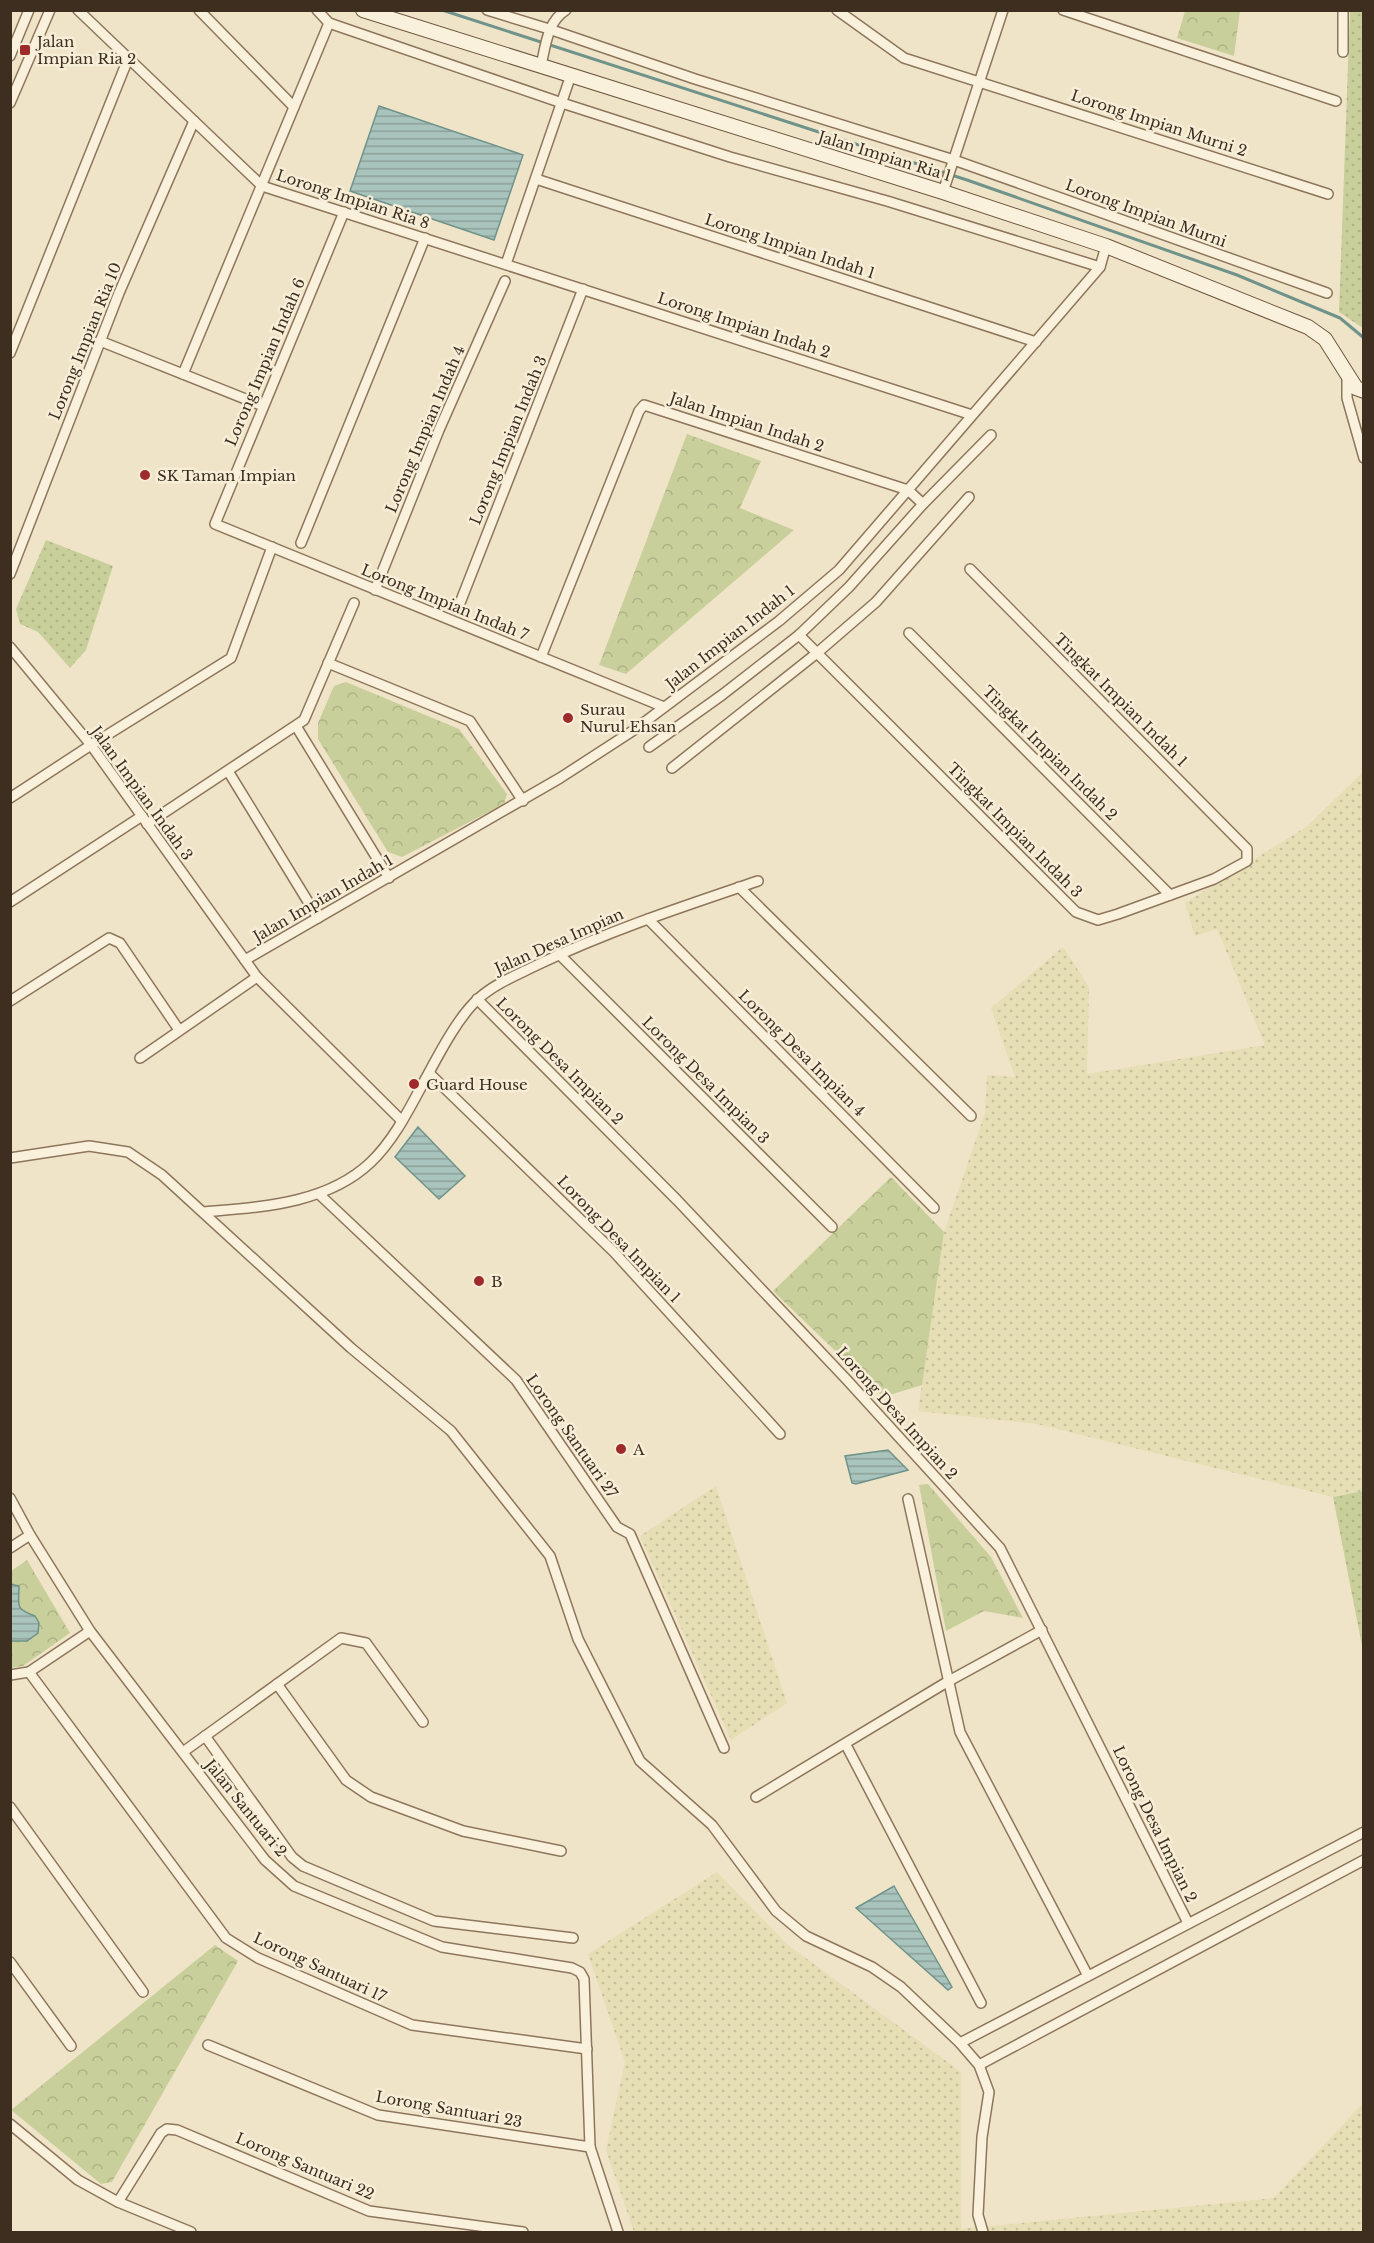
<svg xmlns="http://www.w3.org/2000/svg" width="1374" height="2243" viewBox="0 0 1374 2243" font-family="'Libre Baskerville',serif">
<defs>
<pattern id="farmland-dots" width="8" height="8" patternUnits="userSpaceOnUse" patternTransform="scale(1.5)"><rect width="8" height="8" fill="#e6deb5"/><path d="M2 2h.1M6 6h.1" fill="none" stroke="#c6bf9b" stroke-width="1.8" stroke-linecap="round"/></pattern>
<pattern id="grass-dots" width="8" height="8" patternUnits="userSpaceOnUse" patternTransform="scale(1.5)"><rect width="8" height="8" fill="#c9cf9b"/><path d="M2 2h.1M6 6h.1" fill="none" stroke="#aeb285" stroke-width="1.8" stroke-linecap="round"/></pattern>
<pattern id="park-crowns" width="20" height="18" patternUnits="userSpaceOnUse" patternTransform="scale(1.5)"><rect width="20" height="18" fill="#c9cf9b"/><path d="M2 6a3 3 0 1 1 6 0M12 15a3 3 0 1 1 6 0" fill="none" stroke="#aeb285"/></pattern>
<pattern id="water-rules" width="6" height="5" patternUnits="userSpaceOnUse" patternTransform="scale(1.5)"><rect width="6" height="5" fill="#a9c4bc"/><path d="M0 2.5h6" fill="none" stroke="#8ba098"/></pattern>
</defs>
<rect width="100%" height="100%" fill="#f0e4c8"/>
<g fill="url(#farmland-dots)">
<polygon points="1363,772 1363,1491 1333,1497 1037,1424 918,1411 944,1232 985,1113 987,1075 1015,1077 991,1008 1063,947 1089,987 1087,1074 1265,1045 1217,929 1195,936 1185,903 1306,827"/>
<polygon points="716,1486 787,1703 731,1740 640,1536"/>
<polygon points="717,1872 788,1945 961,2072 961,2229 1274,2198 1363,2103 1363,2232 634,2232 606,2150 625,2062 588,1954"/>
</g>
<g fill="url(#grass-dots)">
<polygon points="1350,10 1364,11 1363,328 1339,312"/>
<polygon points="46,540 113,566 86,650 70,668 38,632 20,624 16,609"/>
<polygon points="1363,1491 1364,1491 1363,1651 1333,1497"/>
</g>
<g fill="url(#park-crowns)">
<polygon points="1185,11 1240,11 1234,56 1177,38"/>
<polygon points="687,434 761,461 740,508 794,530 626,674 599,665"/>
<polygon points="346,682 459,729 507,794 504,804 402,857 388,852 318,739 318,723 334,686"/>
<polygon points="891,1177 944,1232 922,1385 883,1397 773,1291"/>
<polygon points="928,1484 991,1557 1023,1618 984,1611 946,1631 919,1485"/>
<polygon points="27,1560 70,1633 23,1666 11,1668 11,1571"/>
<polygon points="215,1945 238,1961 112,2182 101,2184 11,2110"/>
</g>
<g fill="url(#water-rules)" stroke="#6f938a" stroke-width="1.5">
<polygon points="379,106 523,155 494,240 350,191"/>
<polygon points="418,1127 465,1176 439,1199 395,1157"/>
<polygon points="888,1450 908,1470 856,1484 852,1483 845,1456"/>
<path d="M 11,1584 L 19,1586 C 19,1605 14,1609 35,1616 L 39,1623 L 38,1633 L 27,1641 L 11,1641 Z"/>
<polygon points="894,1886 952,1987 948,1990 856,1908"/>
</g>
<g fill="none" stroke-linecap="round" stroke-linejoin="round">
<polyline stroke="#6f938a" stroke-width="3" points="442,10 967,180 1237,275 1340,318 1364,338"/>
<g stroke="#8d765c" stroke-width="12">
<g id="street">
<polyline points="78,10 262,186 972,415"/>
<polyline points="199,10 294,107"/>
<polyline points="317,10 329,23 562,103 730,157 887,201 1100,267"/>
<polyline points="487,10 549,29 695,79 954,160 1327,293"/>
<polyline points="837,10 904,58 1328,194"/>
<polyline points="1063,10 1336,101"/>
<polyline points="1343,52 1343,10"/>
<polyline points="10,56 29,10"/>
<path d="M 541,65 C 546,45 547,22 566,10"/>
<polyline points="10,103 50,10"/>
<polyline points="536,179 1036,342"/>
<polyline points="943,192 1003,10"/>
<polyline points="344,212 215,524 664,707"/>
<polyline points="506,264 571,75"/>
<polyline points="100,341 263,406"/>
<polyline points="10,353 128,59"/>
<polyline points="183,374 329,23"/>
<polyline points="1347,376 1347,398 1364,458"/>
<polyline points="301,543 425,238"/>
<polyline points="10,574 119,293 194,121"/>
<polyline points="375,590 439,430 505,281"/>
<polyline points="460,603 583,289"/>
<polyline points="909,633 1170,895"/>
<polyline points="799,635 1076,912 1098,920 1118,914 1214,879 1247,861 1247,849 970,569"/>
<polyline points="10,647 91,745 257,977 402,1121"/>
<polyline points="541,657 639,411 644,405 908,490 923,504"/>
<polyline points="328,663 470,721 523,801"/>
<polyline points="296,726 389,878"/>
<polyline points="649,747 722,695 799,635 849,587 923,504 991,435"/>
<polyline points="672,768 817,653 876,602 969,497"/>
<polyline points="228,771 318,918"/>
<polyline points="10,798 91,745 231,658 272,547"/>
<polyline points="147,824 304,720 354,603"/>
<polyline points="739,887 971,1116"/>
<polyline points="10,902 142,816"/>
<polyline points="648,919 934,1208"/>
<polyline points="559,954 832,1227"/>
<polyline points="245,960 560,778 634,730 779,621 839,570 1100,267 1106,246"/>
<polyline points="477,999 677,1200 847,1380 1000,1548 1188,1923"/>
<polyline points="10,1001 109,938 120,943 179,1030"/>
<polyline points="140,1058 257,977"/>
<polyline points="429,1073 614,1252 780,1434"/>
<polyline points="10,1158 89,1146 128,1152 162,1175 351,1348 451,1431 550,1556 578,1639 640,1761 712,1825 776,1911 806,1936 872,1967 901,1987 960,2043 979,2065 989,2092 982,2137 978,2215 983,2232"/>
<polyline points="319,1194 516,1380 617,1527 630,1534 724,1748"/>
<path d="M 204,1212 C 261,1207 327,1204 371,1162 C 395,1139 410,1107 426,1078 C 439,1054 458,1017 478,999 C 494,984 517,975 537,965 C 608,931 684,906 758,881"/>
<polyline points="10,1498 30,1535 90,1631 265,1860 294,1886 442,1947 572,1968 580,1972 584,1979 590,2147 618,2232"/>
<polyline points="908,1499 960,1732 1088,1976"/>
<polyline points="10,1548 30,1535"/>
<polyline points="29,1672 226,1938 258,1958 412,2025 587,2049"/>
<polyline points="10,1675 29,1672 90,1631"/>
<polyline points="277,1684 346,1780 371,1797 463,1831 561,1851"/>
<polyline points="205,1736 292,1857 303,1866 434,1921 573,1938"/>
<polyline points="846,1745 981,2003"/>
<polyline points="183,1752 341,1638 366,1643 423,1722"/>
<polyline points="756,1797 947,1682 1042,1630"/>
<polyline points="10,1807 143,1992"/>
<polyline points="10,1962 71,2046"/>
<polyline points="960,2043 1364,1832"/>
<polyline points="208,2045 378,2115 590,2147"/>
<polyline points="979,2065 1364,1860"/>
<polyline points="10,2124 78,2180 118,2202 191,2232"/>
<polyline points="118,2202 161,2133 167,2129 177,2130 369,2211 523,2232"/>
</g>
</g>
<g stroke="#6f573f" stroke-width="16">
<polyline id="secondary" points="363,10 943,192 1106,246 1308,327 1325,339 1356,388 1364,391"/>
</g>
<use href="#street" stroke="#faf1dc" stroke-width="9"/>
<use href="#secondary" stroke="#faf1dc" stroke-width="14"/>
</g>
<g fill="#9e2a2b" stroke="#f7eed8" stroke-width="2">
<rect x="19" y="44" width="12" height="12" rx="3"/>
<circle cx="145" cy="475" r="6"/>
<circle cx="568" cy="718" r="6"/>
<circle cx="414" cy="1084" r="6"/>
<circle cx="479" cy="1281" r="6"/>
<circle cx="621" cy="1449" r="6"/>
</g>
<g text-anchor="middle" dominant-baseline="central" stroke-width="5" stroke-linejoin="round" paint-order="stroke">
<g font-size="15" fill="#3d2e20" stroke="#f7eed8" text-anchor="start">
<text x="37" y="41">Jalan<tspan x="37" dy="17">Impian Ria 2</tspan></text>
<text x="157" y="475">SK Taman Impian</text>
<text x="580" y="709">Surau<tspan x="580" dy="17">Nurul Ehsan</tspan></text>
<text x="426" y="1084">Guard House</text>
<text x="491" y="1281">B</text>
<text x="633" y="1449">A</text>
</g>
<g font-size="15" fill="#3d2e20" stroke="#f7eed8">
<text transform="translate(1159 123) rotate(18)">Lorong Impian Murni 2</text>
<text transform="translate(885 156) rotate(17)">Jalan Impian Ria 1</text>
<text transform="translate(353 199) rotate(18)">Lorong Impian Ria 8</text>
<text transform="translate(1146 213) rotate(20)">Lorong Impian Murni</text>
<text transform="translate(790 246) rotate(18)">Lorong Impian Indah 1</text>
<text transform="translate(744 325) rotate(18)">Lorong Impian Indah 2</text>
<text transform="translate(85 341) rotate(-68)">Lorong Impian Ria 10</text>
<text transform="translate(265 362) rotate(-67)">Lorong Impian Indah 6</text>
<text transform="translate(747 422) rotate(18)">Jalan Impian Indah 2</text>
<text transform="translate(425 429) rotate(-67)">Lorong Impian Indah 4</text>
<text transform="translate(508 440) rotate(-68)">Lorong Impian Indah 3</text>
<text transform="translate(445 602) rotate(22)">Lorong Impian Indah 7</text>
<text transform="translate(730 637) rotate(-38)">Jalan Impian Indah 1</text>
<text transform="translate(1121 700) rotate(45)">Tingkat Impian Indah 1</text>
<text transform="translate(1050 753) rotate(45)">Tingkat Impian Indah 2</text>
<text transform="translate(142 793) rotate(54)">Jalan Impian Indah 3</text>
<text transform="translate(1015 830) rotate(45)">Tingkat Impian Indah 3</text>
<text transform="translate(323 898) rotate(-30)">Jalan Impian Indah 1</text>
<text transform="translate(559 941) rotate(-24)">Jalan Desa Impian</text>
<text transform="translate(802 1053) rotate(45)">Lorong Desa Impian 4</text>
<text transform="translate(560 1061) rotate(45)">Lorong Desa Impian 2</text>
<text transform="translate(706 1080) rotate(45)">Lorong Desa Impian 3</text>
<text transform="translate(619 1239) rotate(46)">Lorong Desa Impian 1</text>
<text transform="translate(897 1413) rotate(48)">Lorong Desa Impian 2</text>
<text transform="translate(572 1436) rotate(55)">Lorong Santuari 27</text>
<text transform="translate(246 1808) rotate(51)">Jalan Santuari 2</text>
<text transform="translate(1155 1824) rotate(64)">Lorong Desa Impian 2</text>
<text transform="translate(320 1967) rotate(25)">Lorong Santuari 17</text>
<text transform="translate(449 2109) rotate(10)">Lorong Santuari 23</text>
<text transform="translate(305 2166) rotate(23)">Lorong Santuari 22</text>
</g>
</g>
<rect width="1374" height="2243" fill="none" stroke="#3d2e20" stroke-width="24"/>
</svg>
